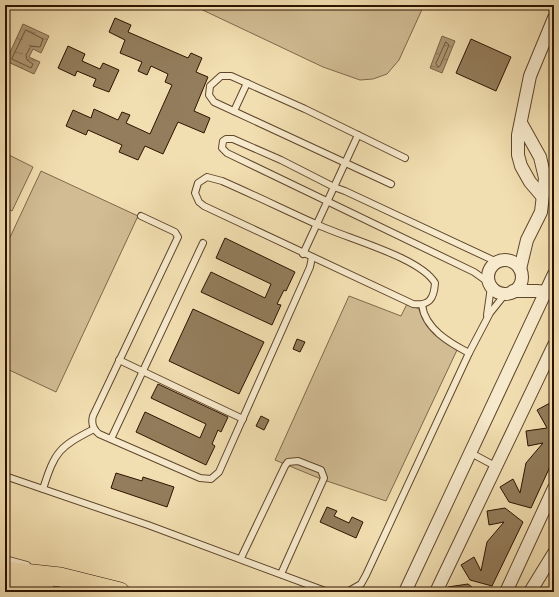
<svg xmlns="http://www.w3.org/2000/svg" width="559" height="597" viewBox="0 0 559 597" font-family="'Gentium Book Plus',serif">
<defs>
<pattern id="water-ripples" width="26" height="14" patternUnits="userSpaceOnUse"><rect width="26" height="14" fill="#af9a75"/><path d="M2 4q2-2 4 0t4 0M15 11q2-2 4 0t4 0" fill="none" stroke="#8f7c5e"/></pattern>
</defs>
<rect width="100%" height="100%" fill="#f2dfb1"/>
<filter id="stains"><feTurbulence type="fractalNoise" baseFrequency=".005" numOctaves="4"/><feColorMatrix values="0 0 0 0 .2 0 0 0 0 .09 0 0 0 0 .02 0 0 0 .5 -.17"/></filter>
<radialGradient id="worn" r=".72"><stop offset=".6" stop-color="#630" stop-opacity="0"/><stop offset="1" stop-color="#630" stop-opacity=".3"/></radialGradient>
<g fill="#d1bc93" stroke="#7f684a">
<polygon points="192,5 424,5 399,60 387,74 373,79 360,80 323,67"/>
<polygon points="5,153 33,167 12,211 5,208"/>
<polygon points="41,171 138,216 56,392 5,368 5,248"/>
<polygon points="349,296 401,316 408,302 420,310 427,321 457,350 386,501 321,479 275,460"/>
</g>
<g fill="url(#water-ripples)" stroke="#7b6446">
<polygon points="23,24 49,36 41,53 33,49 29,57 40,62 34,74 6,61"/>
<polygon points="442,36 455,41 442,73 430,68"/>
</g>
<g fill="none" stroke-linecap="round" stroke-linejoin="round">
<g stroke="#6e563a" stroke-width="1">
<polygon points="26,30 43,39 40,47 31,46 26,55 27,60 33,64 31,68 12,59"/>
<polygon points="446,42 449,45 440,66 438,67 436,64"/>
</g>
</g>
<g fill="#937d5c" stroke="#2d1300">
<polygon points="115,18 131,25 128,32 188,58 191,53 202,58 196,72 208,77 194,111 210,118 204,133 178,122 163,154 145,146 138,160 119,152 122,145 88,130 86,135 66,126 73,110 91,118 94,109 118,120 122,112 130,115 126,123 150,134 172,85 165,82 168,74 151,66 147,75 138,71 142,62 120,53 125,40 109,32"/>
<polygon points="471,39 511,57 496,91 456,73"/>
<polygon points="68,46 85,54 82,61 100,69 103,63 119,70 109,92 93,86 96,79 77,71 75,76 58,68"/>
<polygon points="225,238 295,272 286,291 284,290 277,304 281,305 272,325 201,292 211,272 265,298 271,284 216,258"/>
<polygon points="193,309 264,342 239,394 169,361"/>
<polygon points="297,339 305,342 300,352 293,349"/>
<polygon points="158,384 228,417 221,432 218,430 212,444 215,446 206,465 136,432 145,412 200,438 206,424 151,398"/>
<polygon points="550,403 554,411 554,458 531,508 509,502 500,487 513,479 520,493 526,463 543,443 528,446 526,431 547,428 537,410"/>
<polygon points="261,416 269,420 264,430 256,426"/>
<polygon points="116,473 142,481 143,477 174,487 167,507 111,488"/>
<polygon points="327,507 337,511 334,516 349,523 352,517 363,522 356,538 320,522"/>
<polygon points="505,508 523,522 492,586 470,580 461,565 474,557 481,571 487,542 504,522 489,525 487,511"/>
<polygon points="468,584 478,592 448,592 448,587"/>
</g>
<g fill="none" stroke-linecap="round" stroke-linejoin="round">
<g stroke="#5e462c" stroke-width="8">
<g id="service">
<polyline points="234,111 247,83"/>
<path d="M 207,177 L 222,181 C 254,195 285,210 316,224 C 345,238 420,257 435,283 C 434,299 429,306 413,304 L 204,206 L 199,202 L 195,193 L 198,183 Z"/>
<polyline points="391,184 214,102 209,95 210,86 221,76 231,76 305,109 405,158"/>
<path d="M 141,216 L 175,232 L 178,237 L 93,416 C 91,423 93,429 99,434 L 200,478 L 211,479 L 219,472 L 310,267 L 312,257"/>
<polyline points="303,254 358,135"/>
<polyline points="488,282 474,272 227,153 222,148 223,141 226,139 233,139 281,160 334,187 345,191 497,262"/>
<path d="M 422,305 C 425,329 450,343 469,353"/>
<polyline points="487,315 491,287"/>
<polyline points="119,360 243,419"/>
<polyline points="111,439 203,243"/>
<polyline points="471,453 495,466"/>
<polyline points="5,476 148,525 328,592"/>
<path d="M 43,489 C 55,451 59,447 94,429"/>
<polyline points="241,558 285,466 288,462 298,461 321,470 324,478 281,574"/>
<polyline points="5,559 27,565"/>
<polyline points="347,592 361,584 366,575 469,353 490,313 506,293"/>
</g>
</g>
<g stroke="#5e462c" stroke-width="14">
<g id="minor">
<polyline points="542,196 530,182 521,166 518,155 518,135 530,76 554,18"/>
<circle cx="505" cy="277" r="17"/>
<polyline points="520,269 527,240 541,212 545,178 540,157 521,123"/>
<polyline points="513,291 537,291 553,293"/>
<polyline points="405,592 554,274"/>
<polyline points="436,592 554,345"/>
<polyline points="506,592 554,488"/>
<polyline points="530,592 554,553"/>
</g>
</g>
<g stroke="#2d1300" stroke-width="20">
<g id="primary">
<polyline points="5,571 60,577 120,592"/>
<polyline points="7,580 46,592"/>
</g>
</g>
<use href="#service" stroke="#f7eacc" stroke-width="6"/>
<use href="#minor" stroke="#f7eacc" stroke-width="12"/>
<use href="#primary" stroke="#f2dfb1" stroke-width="19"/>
</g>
<rect width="559" height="597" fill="none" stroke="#f2dfb1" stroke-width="20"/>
<rect x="6" y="6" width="547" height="585" fill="none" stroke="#2d1300" stroke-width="2"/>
<rect x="10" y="10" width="539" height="577" fill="none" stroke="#2d1300"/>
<rect width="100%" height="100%" filter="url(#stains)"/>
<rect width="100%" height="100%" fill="url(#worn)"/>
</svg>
